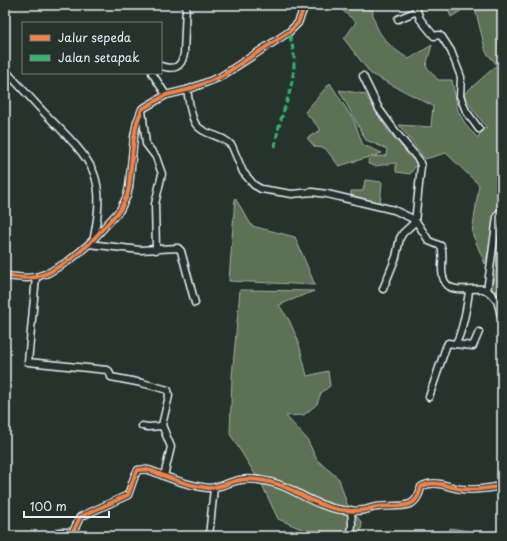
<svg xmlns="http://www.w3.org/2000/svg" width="507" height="541" viewBox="0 0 507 541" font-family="'Playpen Sans',sans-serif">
<rect width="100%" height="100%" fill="#26332d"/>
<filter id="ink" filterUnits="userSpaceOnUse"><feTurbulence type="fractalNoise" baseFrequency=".025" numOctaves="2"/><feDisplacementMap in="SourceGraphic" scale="8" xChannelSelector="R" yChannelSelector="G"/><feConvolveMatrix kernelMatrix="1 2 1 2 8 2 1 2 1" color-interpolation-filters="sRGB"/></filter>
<g filter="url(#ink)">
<g fill="#5d7155" stroke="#a2b1a6">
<path d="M 336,5 L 372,5 C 373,32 388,46 409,59 L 432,45 L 426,66 L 438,80 L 452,80 L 458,111 L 468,128 L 478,138 L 481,129 L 487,128 L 471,107 L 464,94 L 497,65 L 486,52 L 474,5 L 502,5 L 502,71 L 500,70 L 502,72 L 502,224 L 495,225 L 485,264 L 472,233 L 479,185 L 446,153 L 425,159 L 399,125 L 431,127 L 433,106 L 371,74 L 344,39 L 356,22 Z"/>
<polygon points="446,5 470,5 451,17"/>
<polygon points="330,83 354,121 363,145 382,153 371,157 386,156 387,149 366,140 339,90 365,94 388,131 417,164 410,174 396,172 396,163 375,166 368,164 369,157 339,166 325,148 315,147 307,138 321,130 305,112"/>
<polygon points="365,180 382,182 380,204 351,195 351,191 363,191"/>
<polygon points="235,198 252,226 295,237 315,285 229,281"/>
<polygon points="502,254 502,295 499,295 490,289"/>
<polygon points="240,290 314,291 279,305 289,320 298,340 307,376 328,371 330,386 321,393 317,404 304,415 286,416 307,439 317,460 339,479 347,504 362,523 360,536 318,536 278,519 263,487 230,434 232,377"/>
<polygon points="450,528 468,531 469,536 450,536"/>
</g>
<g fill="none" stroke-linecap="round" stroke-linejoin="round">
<g stroke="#e8f1f8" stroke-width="9">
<g id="minor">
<polyline points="415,5 420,19 434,36 439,35 442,37 451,51 461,77 460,96 466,111 479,129"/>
<polyline points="398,19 417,11"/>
<path d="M 161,66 C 174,70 181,68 184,54 L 186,5"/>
<path d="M 5,70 C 16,82 27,94 38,106 C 56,126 82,147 93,171 C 102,192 98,216 94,237"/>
<polyline points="152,73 166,95"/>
<polyline points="363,76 379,109 398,135 419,160 421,166 415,222 403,233 400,238 396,257 383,289"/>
<path d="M 187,90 C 189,100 190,114 195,123 C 203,136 223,134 232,146 L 243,172 L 254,185 L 261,189 L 292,194 L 312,192 L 327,194 L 394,210 L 411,218 L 418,224 L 429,241 L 441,246 C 445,257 439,269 444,280 C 450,295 471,287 483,289 C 488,290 494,297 497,301 C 499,306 500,314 502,319"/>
<polyline points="142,110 146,144 156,157 162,174 155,204 156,250"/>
<polyline points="89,244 140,250 178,248 181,251 195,303"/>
<polyline points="5,276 27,278 36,277 48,273 70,260 89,244 120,210 127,196 129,187 134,137 137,122 142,109 166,95 187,90 220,77 289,32 298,23 305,5"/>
<polyline points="36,277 28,362 107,370 109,371 111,377 142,383 168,390 169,396 162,425 171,447 164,476"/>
<polyline points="487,291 497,217 498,214 502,211"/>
<polyline points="455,344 473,346 479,332"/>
<path d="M 429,397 L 446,347 L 448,343 L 455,344 C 462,336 468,301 469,290"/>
<polyline points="142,426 148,427 162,426"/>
<path d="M 56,536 L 59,532 L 73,532 L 80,517 L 128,495 L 135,475 L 138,470 C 148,468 154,472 164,476 C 177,481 193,486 208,488 C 219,488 229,482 240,480 C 250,478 260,480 270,482 C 290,486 304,499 323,505 C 335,510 352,512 365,510 C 369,509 373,507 377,507 C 387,505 399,508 410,504 C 416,502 420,493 421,487 C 434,479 447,487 461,489 C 471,490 492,489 502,485"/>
<polyline points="209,536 214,488"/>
<polyline points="351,536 352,524 351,510"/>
</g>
</g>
<use href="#minor" stroke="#26332d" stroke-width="6"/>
<path stroke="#33b770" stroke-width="3" stroke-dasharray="6 3" stroke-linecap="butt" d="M 275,147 C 278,118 294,92 294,63 C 295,52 291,42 289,32"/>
<g stroke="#26332d" stroke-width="6">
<g id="cycleway">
<polyline points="5,276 27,278 36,277 48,273 70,260 89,244 120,210 127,196 129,187 134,137 137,122 142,109 166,95 187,90 220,77 289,32 298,23 305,5"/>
<path d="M 56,536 L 59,532 L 73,532 L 80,517 L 128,495 L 135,475 L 138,470 C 148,468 154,472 164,476 C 177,481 193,486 208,488 C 219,488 229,482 240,480 C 250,478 260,480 270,482 C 290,486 304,499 323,505 C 335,510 352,512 365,510 C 369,509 373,507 377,507 C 387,505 399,508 410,504 C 416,502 420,493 421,487 C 434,479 447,487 461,489 C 471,490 492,489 502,485"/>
</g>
</g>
<use href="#cycleway" stroke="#f48246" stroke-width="4"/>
</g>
</g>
<rect width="507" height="541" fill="none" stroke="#26332d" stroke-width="20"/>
<rect x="10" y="10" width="487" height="521" fill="none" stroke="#e8f1f8" stroke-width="1.5" filter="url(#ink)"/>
<rect x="22" y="22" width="140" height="52" fill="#26332d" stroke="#747f7e"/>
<rect x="30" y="35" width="20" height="6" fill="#f48246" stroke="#747f7e"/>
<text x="58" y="42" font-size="12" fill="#e8f1f8">Jalur sepeda</text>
<rect x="30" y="55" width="20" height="6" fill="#33b770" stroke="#747f7e"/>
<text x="58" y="62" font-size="12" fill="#e8f1f8">Jalan setapak</text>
<path d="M24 511v6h85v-6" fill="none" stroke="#e8f1f8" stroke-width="2"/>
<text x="30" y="511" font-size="12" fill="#e8f1f8" stroke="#26332d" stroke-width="3" paint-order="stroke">100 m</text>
</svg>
